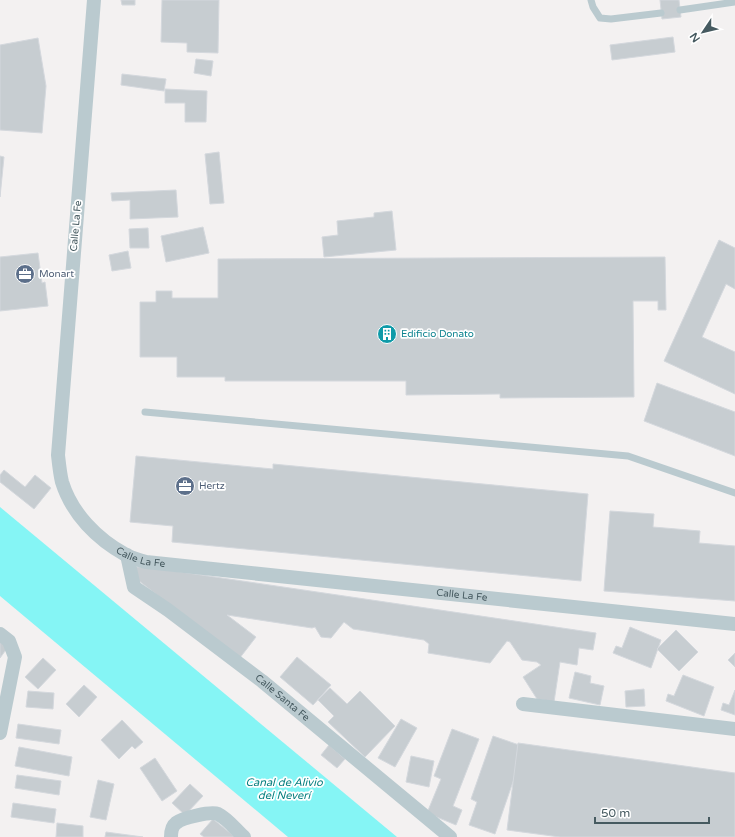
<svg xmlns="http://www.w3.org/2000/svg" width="735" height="837" viewBox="0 0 735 837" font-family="'Varela Round',sans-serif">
<rect width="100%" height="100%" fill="#f3f1f1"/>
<polygon fill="#85f5f5" points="0,507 397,837 288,837 0,596"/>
<g fill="#c7cdd1" stroke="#d4d8dd">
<polygon points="121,0 135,0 135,5 122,5"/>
<polygon points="162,0 219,0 218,53 187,52 187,43 161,42"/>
<polygon points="660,0 679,0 681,17 662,19"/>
<polygon points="673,37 675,52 612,60 610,45"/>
<polygon points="38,38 46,86 42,133 0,130 0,45"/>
<polygon points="196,59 213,61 211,76 194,73"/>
<polygon points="122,74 166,79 164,91 121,85"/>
<polygon points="165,89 207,91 206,122 185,122 185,103 165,103"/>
<polygon points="219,152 224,203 210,204 205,154"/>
<polygon points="0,156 4,157 0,197"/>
<polygon points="176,190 178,217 130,219 130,200 112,201 111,193"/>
<polygon points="392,211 396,250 324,257 322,237 338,235 337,221 374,217 374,213"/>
<polygon points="203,227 209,253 166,262 161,236"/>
<polygon points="148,228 149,248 130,248 129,229"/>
<polygon points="719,240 735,248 735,289 726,284 702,337 735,352 735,394 664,361"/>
<polygon points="128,251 131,268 112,271 109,255"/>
<polygon points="38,253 42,283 45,282 48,306 0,311 0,257"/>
<polygon points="665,257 666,310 658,310 658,301 633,301 634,397 500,398 500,394 406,395 406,381 225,381 225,377 177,377 177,357 140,357 140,302 156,302 156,291 172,291 172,298 218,298 218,259"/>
<polygon points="657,383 735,412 735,456 644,421"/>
<polygon points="136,456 273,469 273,464 588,494 581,581 172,542 173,526 130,522"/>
<polygon points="4,470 25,487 35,475 51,488 34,509 0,482 0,475"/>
<polygon points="610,511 654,514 653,527 700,531 699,543 735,546 735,601 604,591"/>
<polygon points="134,567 147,567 596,633 593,650 579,648 577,665 560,662 554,702 537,699 523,677 541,665 537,662 522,660 510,642 507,641 490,663 428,653 429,644 424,640 353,629 344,622 331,638 321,637 315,627 312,628 227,615 256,637 239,659 134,577"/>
<polygon points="630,627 661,640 651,668 613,653 616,646 622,648"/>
<polygon points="676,630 698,652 679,671 657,649"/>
<polygon points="0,642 8,647 0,658"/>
<polygon points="735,653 735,667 728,660"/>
<polygon points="297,657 331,685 313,705 280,677"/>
<polygon points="43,658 56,670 38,689 25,677"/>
<polygon points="575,672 591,676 590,683 604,686 600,705 569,698"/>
<polygon points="683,675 714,687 704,716 666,701 668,694 674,696"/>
<polygon points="84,685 97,697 79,717 66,704"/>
<polygon points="330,688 347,704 360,691 395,726 365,757 328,722 334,716 318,700"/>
<polygon points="644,689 645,706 626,707 625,691"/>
<polygon points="735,690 735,715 721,710 723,703 729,705"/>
<polygon points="28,691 54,693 53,709 26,707"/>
<polygon points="401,719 417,728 395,767 378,758"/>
<polygon points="122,720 143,742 135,749 132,746 119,759 101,740"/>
<polygon points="18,724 61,730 59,744 16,738"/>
<polygon points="452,729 479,739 453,806 462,810 456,825 427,813 441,779 434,776"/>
<polygon points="493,736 525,747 495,834 469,825 477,802 471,799"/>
<polygon points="518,743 735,773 735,837 560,837 507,830"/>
<polygon points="329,745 345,759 337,768 321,755"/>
<polygon points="19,747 72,757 69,776 15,766"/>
<polygon points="411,756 434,761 429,787 406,782"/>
<polygon points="155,758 177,791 162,801 140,768"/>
<polygon points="17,775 61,781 59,795 15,788"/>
<polygon points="98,780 114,784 106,820 90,817"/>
<polygon points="190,784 203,796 185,815 172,803"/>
<polygon points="13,803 56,809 54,823 11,817"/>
<polygon points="213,819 235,837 204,837 200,834"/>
<polygon points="57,823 83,826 83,837 56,837"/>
<polygon points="106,832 143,837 105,837"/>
</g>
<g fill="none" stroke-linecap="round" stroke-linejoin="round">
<g stroke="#bacacf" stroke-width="7">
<polyline points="591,0 593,7 600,18 611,19 661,13"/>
<polyline points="680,10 735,2"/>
<polyline points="145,412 628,456 735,493"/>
</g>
<g stroke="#bacacf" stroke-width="14">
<path id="s1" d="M 94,0 L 58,455 C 59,464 60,474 62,482 C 72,514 97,539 126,555 C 132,558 139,560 146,562 L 735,624"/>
<path id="s2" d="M 127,555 L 134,587 L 168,610 L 262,681 L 450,837"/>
<polyline points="0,634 9,641 15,657 0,733"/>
<polyline points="523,704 735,729"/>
<path d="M 171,837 C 171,832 172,826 176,823 C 182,818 211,811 218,814 C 228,819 236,830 244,837"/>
</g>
</g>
<defs>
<g id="office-disc" transform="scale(1)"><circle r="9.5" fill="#5c6f8a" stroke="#fff"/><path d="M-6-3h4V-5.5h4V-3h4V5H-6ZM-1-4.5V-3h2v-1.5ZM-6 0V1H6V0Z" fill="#fff"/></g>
<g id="building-disc" transform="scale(1)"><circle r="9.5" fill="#0f9aa8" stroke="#fff"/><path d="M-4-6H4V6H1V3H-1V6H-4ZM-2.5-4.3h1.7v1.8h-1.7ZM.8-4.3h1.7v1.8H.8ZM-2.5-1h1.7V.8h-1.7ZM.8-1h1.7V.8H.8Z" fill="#fff"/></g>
</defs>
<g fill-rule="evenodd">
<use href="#office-disc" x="25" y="274"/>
<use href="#building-disc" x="387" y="334"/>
<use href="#office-disc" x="185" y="486"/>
</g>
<g text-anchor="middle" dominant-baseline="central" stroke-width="3.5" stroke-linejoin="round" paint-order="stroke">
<g font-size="10" fill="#465a60" stroke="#fff">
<text transform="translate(76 226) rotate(-85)">Calle La Fe</text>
<text stroke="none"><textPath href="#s1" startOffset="598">Calle La Fe</textPath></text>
<text stroke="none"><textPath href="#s1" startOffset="922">Calle La Fe</textPath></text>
<text stroke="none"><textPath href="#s2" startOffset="218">Calle Santa Fe</textPath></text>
</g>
<g font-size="10" fill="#4e5e75" stroke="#fff" text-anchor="start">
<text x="39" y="274">Monart</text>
<text x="199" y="486">Hertz</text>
</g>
<g font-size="10" fill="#0d838f" stroke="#fff" text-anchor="start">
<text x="401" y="334">Edificio Donato</text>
</g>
<g font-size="11" font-style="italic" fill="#067f7f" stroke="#fff">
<text x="284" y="782">Canal de Alivio<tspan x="284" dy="13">del Neverí</tspan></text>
</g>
</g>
<g transform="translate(703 32) rotate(235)" stroke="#ffffff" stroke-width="3" paint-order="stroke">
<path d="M0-3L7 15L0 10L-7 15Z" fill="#465a60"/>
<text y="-6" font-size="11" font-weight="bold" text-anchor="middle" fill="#465a60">N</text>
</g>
<path d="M595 817v6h114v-6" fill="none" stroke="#465a60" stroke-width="2"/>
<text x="601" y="817" font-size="12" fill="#465a60" stroke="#ffffff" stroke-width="3" paint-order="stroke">50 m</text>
</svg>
